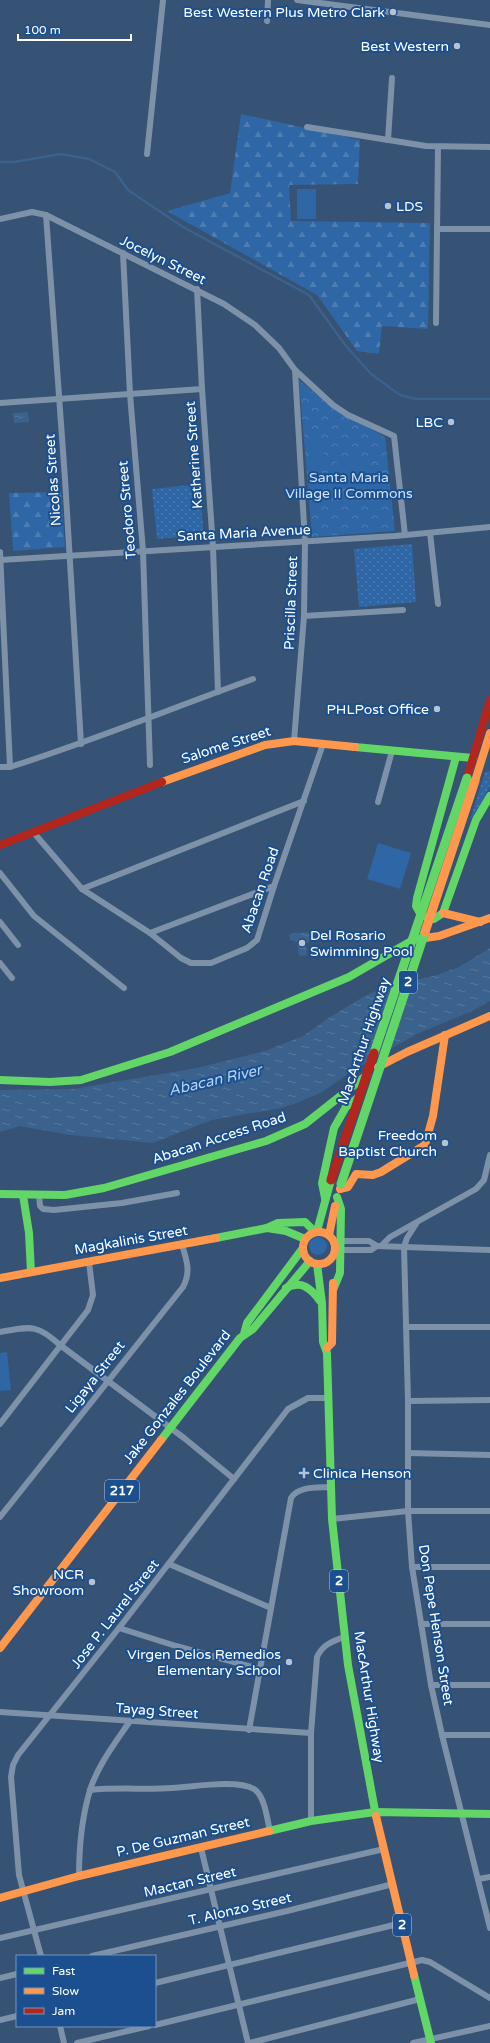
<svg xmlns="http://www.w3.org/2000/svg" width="490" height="2043" viewBox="0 0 490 2043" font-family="'Varela Round',sans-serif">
<defs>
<pattern id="grass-dots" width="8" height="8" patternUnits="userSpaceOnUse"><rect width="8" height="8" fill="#2f66a5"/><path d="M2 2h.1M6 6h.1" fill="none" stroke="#4e7db2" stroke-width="1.8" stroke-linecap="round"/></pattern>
<pattern id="forest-firs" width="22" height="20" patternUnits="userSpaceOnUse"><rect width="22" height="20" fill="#2f66a5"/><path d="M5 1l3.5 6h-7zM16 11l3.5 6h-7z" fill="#4e7db2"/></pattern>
<pattern id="park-crowns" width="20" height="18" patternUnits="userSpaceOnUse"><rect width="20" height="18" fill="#2f66a5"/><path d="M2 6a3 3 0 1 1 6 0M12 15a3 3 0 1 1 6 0" fill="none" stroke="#4e7db2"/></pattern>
<pattern id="water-ripples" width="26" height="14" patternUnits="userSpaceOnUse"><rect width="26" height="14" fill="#3b618d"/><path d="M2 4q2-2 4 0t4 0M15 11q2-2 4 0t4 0" fill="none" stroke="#58799e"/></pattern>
</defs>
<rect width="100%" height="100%" fill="#365274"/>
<g fill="url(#grass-dots)">
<polygon points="199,484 204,535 157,539 152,489"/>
<polygon points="412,544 416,602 359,607 354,549"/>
<polygon points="490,771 490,786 474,816 470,820 485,772"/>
</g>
<g fill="url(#forest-firs)">
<polygon points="241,114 360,140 358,184 289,185 291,221 430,223 428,329 382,326 379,354 357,351 317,295 167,211 230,193"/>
<polygon points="61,492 65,547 13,551 9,493"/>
</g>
<polygon fill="url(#park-crowns)" points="299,380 330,405 385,437 395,531 312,537"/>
<g fill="#2f66a5">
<rect x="297" y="189" width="19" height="30"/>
<polygon points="323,443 324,469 311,470 310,444"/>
<polygon points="367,459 370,479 335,483 333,463"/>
<polygon points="378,843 411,853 400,889 367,879"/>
<circle cx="318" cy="1246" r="9"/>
<polygon points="7,1352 11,1390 0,1391 0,1353"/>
</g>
<g fill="url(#water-ripples)">
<polygon points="28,412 29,422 14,423 13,413"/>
<polygon points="310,932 314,936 313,940 306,944 307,955 299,956 297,942 290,940 289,935 292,933"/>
<polygon points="490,948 490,1001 472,1011 417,1034 355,1069 322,1092 297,1103 281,1108 212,1120 153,1143 70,1135 20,1126 0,1132 0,1090 73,1089 197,1068 265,1051 303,1036 330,1017 363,997 382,988 437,975 459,967"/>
</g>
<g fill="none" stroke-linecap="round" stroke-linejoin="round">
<polyline stroke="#3b618d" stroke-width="2.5" points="0,162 14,162 61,154 89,159 115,172 128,190 183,227 309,295 346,346 371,374 400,395 416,399 490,399"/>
<g stroke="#7d92a8" stroke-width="6">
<polyline points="297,0 490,25"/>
<polyline points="267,21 268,0"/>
<polyline points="307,127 426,146 490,147"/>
<polyline points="388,140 392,78"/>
<polyline points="147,154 163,0"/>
<polyline points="46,215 65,479 81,744"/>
<polyline points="0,219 32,212 46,215 224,304 255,325 279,348 295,370 333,405 348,415 394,436 405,535"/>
<polyline points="437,229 490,229"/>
<polyline points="123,253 130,394 143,551 150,765"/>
<polyline points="197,289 202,389 213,547 218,692"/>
<polyline points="436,323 438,147"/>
<polyline points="0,403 202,389"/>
<polyline points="430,533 438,604"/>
<polyline points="0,552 10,767"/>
<polyline points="0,560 395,536 490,527"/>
<polyline points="304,616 403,610"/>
<polyline points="294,741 304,616 305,542 295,370"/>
<path d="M 0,767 L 10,767 C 92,741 172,708 253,679"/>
<polyline points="378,802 392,751"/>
<polyline points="34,833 82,889 150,933 181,958 191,963 211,963 247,948 257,940 274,886 323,744"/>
<polyline points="0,873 34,916 124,988"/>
<polyline points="82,889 304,801"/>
<polyline points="0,922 18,945"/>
<polyline points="150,933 274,886"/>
<polyline points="0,963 12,978"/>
<polyline points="39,1195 40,1206 43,1209 54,1210 122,1203 177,1193"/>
<polyline points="416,1224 407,1238 404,1247 408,1401 408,1511 412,1567 431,1685 442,1735 490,1928"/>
<polyline points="340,1241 369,1241 377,1246 490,1250"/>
<polyline points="381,1246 390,1237 476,1189 484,1180 490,1155"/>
<polyline points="340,1250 371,1250 377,1246"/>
<polyline points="406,1327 490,1327"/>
<path d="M 0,1332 C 30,1327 36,1323 60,1345 L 184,1438 L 234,1479"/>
<polyline points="408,1401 490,1400"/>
<polyline points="0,1424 88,1310 93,1295 89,1262"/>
<polyline points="408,1453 490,1455"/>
<path d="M 0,1517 L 183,1287 C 191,1272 187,1261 182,1245"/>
<polyline points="332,1519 408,1511 490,1511"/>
<polyline points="169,1564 271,1608"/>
<polyline points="412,1567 490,1567"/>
<polyline points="421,1624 490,1624"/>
<polyline points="119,1628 176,1646 259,1669"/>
<polyline points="431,1685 490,1685"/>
<polyline points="0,1712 311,1733"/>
<path d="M 249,1730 L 291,1498 C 298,1486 317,1488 330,1487"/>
<polyline points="442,1735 490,1735"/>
<path d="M 90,1790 C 118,1787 145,1790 172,1788 C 193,1787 236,1779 254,1789 C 265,1796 267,1819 270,1831"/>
<path d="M 311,1821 L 311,1733 L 317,1657 C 323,1644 332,1642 344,1637"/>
<polyline points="201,1848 248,2043"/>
<path d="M 79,1876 C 79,1848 82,1817 90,1790 C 98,1765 115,1743 130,1721"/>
<polyline points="478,1879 490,1877"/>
<polyline points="0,1938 384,1849"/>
<polyline points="41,1956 19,1875 11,1777 13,1765 18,1755 119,1628 288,1409 308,1398 328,1398"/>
<polyline points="92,1956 287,1911 393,1884"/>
<polyline points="0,1978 17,1974"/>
<polyline points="155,1983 402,1923"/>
<polyline points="0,2020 17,2016"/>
<polyline points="155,2025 422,1960 430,1962 490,1998"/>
<polyline points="60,2026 64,2043"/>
<polyline points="77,2043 149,2026"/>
<polyline points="250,2043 420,1999"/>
<polyline points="413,2043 490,2026"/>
</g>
<g stroke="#63d668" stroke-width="8">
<polyline points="355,747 473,758"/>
<polyline points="456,757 417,898 416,906 421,915 434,919 443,913 476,820 490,796"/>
<polyline points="0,1080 50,1082 81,1080 170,1052 349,977 413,940 425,938"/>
<polyline points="0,1194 65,1195 104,1188 266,1141 305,1124 367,1075"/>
<polyline points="23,1195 29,1233 31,1272"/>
<polyline points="325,1198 322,1183 334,1128 346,1107 359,1097"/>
<polyline points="267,1228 286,1231 305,1239"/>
<polyline points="317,1231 331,1180"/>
<polyline points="216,1238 267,1228 278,1223 305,1222 315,1232"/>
<polyline points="317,1264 322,1303 323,1342 327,1353 332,1519 348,1665 376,1816"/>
<path d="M 286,1288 C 301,1280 311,1288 320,1301"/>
<polyline points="333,1290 340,1273 341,1209 337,1197"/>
<polyline points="244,1334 247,1323 303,1248"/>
<polyline points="161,1440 240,1338 253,1329 310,1261"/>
<polyline points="269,1831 311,1821 375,1812 490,1814"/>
<polyline points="414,1975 431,2043"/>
</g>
<g stroke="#ff974d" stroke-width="8">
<polyline points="475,781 490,733"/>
<polyline points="162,782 265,745 294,741 355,747"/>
<polyline points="443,913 480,922"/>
<polyline points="425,938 439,936 490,918"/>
<polyline points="378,1067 407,1052 490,1016"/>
<polyline points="340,1189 348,1187 356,1174 373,1175 381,1172 425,1145 433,1116 445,1035"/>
<circle cx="319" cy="1248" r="16"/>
<polyline points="329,1235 335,1206"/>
<polyline points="0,1278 216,1238"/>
<polyline points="327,1348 332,1343 333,1283"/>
<polyline points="0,1648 161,1440"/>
<polyline points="376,1816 414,1975"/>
<polyline points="0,1898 79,1876 269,1831"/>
</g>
<g stroke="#b3261e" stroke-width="8">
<polyline points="467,778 490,700"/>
<polyline points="0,845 162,782"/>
</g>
<g stroke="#63d668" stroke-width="9">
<polyline points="374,1053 467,778"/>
<polyline points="341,1184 425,932"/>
</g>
<polyline stroke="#ff974d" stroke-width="9" points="425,932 475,781"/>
<polyline stroke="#b3261e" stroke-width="9" points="331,1180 374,1053"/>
</g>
<g fill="#b9c2ce" stroke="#1b4f8f" stroke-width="1.5">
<circle cx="393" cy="12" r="4"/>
<circle cx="457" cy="46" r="4"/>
<circle cx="388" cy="206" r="4"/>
<circle cx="451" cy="422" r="4"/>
<circle cx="437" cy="709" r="4"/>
<circle cx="302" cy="943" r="4"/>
<circle cx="445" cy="1143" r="4"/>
<path d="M302 1467h4v4h4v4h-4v4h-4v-4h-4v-4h4z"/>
<circle cx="92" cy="1582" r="4"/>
<circle cx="289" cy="1662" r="4"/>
</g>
<g text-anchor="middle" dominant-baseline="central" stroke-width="4" stroke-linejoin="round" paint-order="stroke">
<g fill="#1b4f8f" stroke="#bbcadd" stroke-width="1">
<rect x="399" y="971" width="18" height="22" rx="3"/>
<rect x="105" y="1480" width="34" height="22" rx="3"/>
<rect x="330" y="1570" width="18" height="22" rx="3"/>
<rect x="393" y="1914" width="18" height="22" rx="3"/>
</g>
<g font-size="13" font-weight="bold" fill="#fff">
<text x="408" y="982">2</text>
<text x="122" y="1491">217</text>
<text x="339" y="1581">2</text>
<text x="402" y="1925">2</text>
</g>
<g font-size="14" fill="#fff" stroke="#1b4f8f" text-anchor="end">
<text x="385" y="12">Best Western Plus Metro Clark</text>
<text x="449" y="46">Best Western</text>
<text x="396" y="206" text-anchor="start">LDS</text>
<text x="443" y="422">LBC</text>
<text x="429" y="709">PHLPost Office</text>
<text x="310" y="935" text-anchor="start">Del Rosario<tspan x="310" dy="16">Swimming Pool</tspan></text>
<text x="437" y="1135">Freedom<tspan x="437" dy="16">Baptist Church</tspan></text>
<text x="313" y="1473" text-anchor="start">Clinica Henson</text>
<text x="84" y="1574">NCR<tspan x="84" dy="16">Showroom</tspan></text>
<text x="281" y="1654">Virgen Delos Remedios<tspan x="281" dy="16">Elementary School</tspan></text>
</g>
<g font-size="14" fill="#fff" stroke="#1b4f8f">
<text transform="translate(163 260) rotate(26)">Jocelyn Street</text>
<text transform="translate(194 455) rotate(-94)">Katherine Street</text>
<text transform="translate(53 480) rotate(-94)">Nicolas Street</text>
<text transform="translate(127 510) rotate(-95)">Teodoro Street</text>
<text transform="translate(244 533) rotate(-3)">Santa Maria Avenue</text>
<text transform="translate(291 603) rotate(-88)">Priscilla Street</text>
<text transform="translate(226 745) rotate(-18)">Salome Street</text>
<text transform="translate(260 890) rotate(-71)">Abacan Road</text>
<text transform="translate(364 1041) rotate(-71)">MacArthur Highway</text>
<text transform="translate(219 1138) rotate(-18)">Abacan Access Road</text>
<text transform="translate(131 1240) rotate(-10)">Magkalinis Street</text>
<text transform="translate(95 1377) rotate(-52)">Ligaya Street</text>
<text transform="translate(177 1397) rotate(-52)">Jake Gonzales Boulevard</text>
<text transform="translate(115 1614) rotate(-52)">Jose P. Laurel Street</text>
<text transform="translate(436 1625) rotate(81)">Don Pepe Henson Street</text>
<text transform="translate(369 1697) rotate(81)">MacArthur Highway</text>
<text transform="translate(157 1711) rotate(4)">Tayag Street</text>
<text transform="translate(183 1837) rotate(-13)">P. De Guzman Street</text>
<text transform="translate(190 1882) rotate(-13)">Mactan Street</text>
<text transform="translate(240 1909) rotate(-13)">T. Alonzo Street</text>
</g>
<g font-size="14" fill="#cfe3fa" stroke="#1b4f8f">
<text x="349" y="477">Santa Maria<tspan x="349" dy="16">Village II Commons</tspan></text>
</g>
<g font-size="15" font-style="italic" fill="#b5d3f5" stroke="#1b4f8f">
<text transform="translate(215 1080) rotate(-13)">Abacan River</text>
</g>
</g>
<rect x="16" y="1955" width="140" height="72" fill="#1b4f8f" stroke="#7695bc"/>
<rect x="24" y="1968" width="20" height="6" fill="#63d668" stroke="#7695bc"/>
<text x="52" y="1975" font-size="12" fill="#ffffff">Fast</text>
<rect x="24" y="1988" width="20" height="6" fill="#ff974d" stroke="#7695bc"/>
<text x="52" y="1995" font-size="12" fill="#ffffff">Slow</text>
<rect x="24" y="2008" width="20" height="6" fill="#b3261e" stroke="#7695bc"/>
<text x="52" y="2015" font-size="12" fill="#ffffff">Jam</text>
<path d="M18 34v6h113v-6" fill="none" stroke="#ffffff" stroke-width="2"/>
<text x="24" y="34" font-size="12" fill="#ffffff" stroke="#1b4f8f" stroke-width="3" paint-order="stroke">100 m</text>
</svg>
